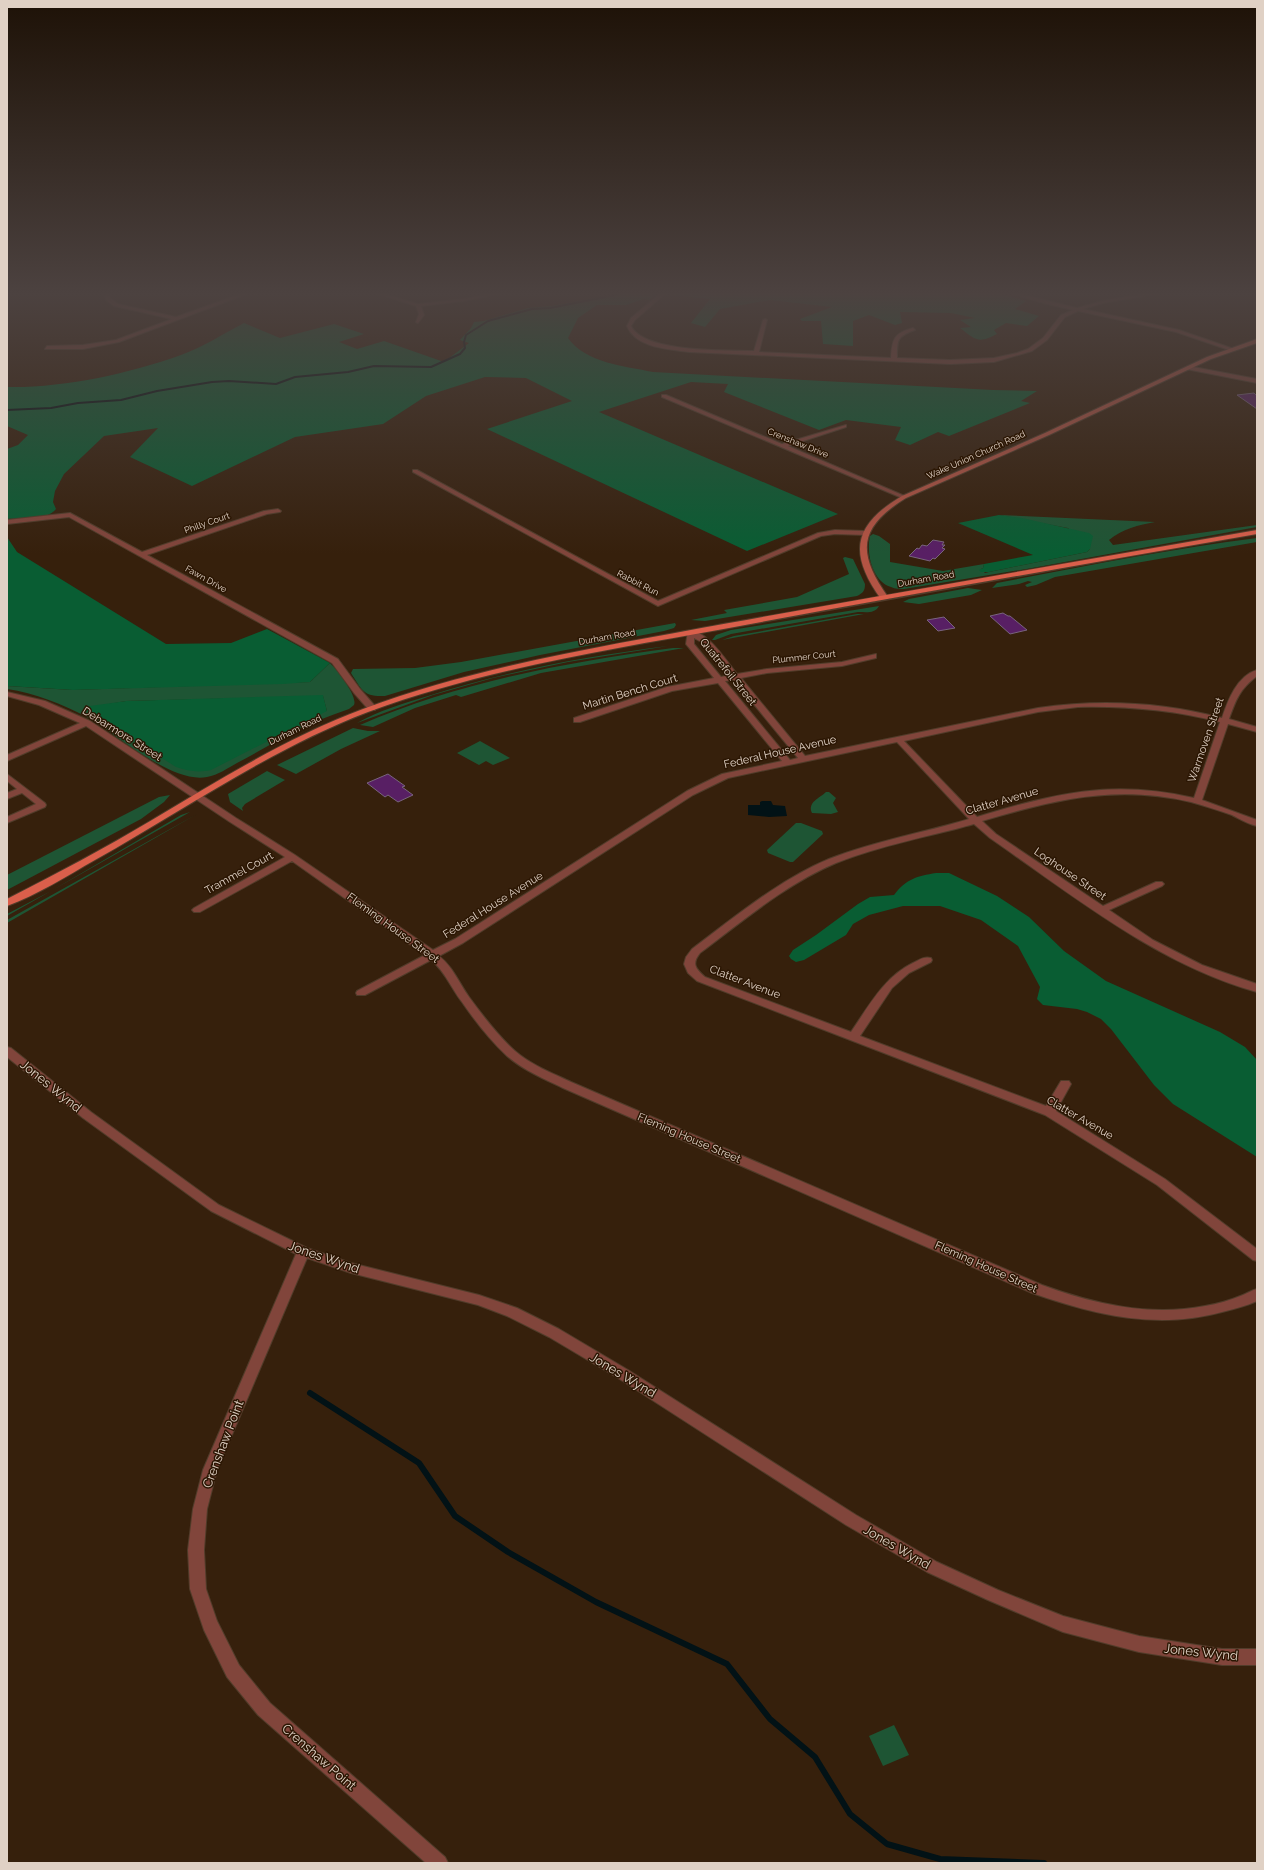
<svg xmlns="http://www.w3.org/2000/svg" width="1264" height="1870" viewBox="0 0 1264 1870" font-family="Raleway,sans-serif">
<rect width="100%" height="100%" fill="#36200c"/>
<g fill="#1e5534" fill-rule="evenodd">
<path d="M 999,515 L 1155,522 C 1139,525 1122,529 1109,540 L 1113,545 L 1257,525 L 1257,527 L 1032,568 L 904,589 C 900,589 895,589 891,587 C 872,581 866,553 870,536 L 873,534 L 879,536 L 890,544 L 890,562 L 943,571 L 984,564 L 983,568 L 981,569 L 985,573 L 989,572 L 1087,552 L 1090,549 L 1068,528 Z"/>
<path d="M 1257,538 L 1257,542 L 1055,577 L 1036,585 L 1027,587 L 1025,585 L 1032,582 L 1028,581 L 1019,584 L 992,588 L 997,583 C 1084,566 1170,549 1257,538 Z"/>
<path d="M 845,557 L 853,559 L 865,584 C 865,591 863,593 857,596 L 705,621 L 691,620 L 727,613 L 724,610 L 797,597 L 849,574 L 843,558 Z"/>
<polygon points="968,588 982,590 971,595 919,604 903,602 909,599"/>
<path d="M 879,606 C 875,614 866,612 858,612 L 731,634 L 715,640 L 712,640 L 716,635 L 731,630 Z"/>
<polygon points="857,614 864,614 722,640 734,636"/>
<path d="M 675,623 L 676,625 L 674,628 L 664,631 L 540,655 L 464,672 L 385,696 C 363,697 362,690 351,673 L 353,669 L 415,668 L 461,662 Z"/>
<path d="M 668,646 L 568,662 L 493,678 L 433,695 L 357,723 C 378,711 404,703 428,696 C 506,671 587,656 668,646 Z"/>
<path d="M 673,648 L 684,648 L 541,673 L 461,697 L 456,695 L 415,708 L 373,727 L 360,725 C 460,682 567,662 673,648 Z"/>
<path d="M 330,663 C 337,670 358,696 354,705 L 349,709 C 329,716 307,724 288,735 C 271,744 254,754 237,763 C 228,768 218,775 207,777 C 172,784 118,735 87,717 C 62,704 35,693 7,689 L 7,686 L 73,690 L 310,682 ZM 323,696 L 327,711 L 86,708 L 126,701 Z"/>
<polygon points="353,728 368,731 380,731 341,749 296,774 277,765"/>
<polygon points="480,741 510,758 493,765 486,761 479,765 457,753"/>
<polygon points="267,771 285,780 245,804 242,808 243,811 230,802 228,794"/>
<path d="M 826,792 L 829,792 L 836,798 L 833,803 L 838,812 L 831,814 L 812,813 C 807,802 820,798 826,792 Z"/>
<polygon points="170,795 164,802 141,819 7,890 7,875 159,797"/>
<polygon points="190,812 7,916 7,914 51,891 181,815"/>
<polygon points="197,814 7,923 7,920"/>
<polygon points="796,823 801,823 822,831 823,834 793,862 790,862 768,853 767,850"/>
<polygon points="894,1725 909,1755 883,1766 869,1736"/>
</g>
<g fill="#095d33">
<path d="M 622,292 L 659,292 L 649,300 L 644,299 L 626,305 L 597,305 L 578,318 L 568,338 C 586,363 624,366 653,372 L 993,390 L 1037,391 L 1021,401 L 1030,403 L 949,436 L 938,432 L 910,445 L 895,440 L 901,427 L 846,420 L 819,430 L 724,392 L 728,384 L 691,382 L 599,412 L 838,514 L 747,551 L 487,429 L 572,401 L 526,378 L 485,377 L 426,396 L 383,424 L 295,437 L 192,486 L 130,457 L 158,428 L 104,436 L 64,474 L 55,491 L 53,502 L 56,509 C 47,521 21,518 7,519 L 7,449 L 18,445 L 28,435 L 7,426 L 7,387 C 64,388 127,374 181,355 C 203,347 223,334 244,323 L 280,338 L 334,324 L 364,334 L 339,342 L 357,349 L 384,341 L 444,362 L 469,343 L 460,340 L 471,328 L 474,322 L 484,321 L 528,308 L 552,306 L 612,295 Z"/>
<path d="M 676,292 L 995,292 L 1026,301 L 1015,309 L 1039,316 L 1027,326 L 1006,323 L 994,330 L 997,334 C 978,344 976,340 960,328 L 971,327 L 960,320 L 975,318 L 951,313 L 900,312 L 902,323 L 895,325 L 869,315 L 853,321 L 853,346 L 823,344 L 821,321 L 802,321 L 800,319 L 832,307 L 770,300 L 720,309 L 705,327 L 691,323 L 710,299 L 671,295 Z"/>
<polygon points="999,515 1022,518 1089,533 1093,536 1090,549 1087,552 989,572 981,572 979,570 983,568 984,564 1033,555 958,523"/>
<polygon points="7,537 17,552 166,644 231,643 267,629 330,663 310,682 283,684 73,690 7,686"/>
<path d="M 323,695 L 327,711 L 211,770 C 198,773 188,771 176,767 L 85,709 L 90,706 L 126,701 Z"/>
<path d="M 936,873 L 949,873 L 997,896 L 1029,917 L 1064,951 L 1106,981 L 1220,1032 L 1245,1047 L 1257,1060 L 1257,1157 L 1173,1104 L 1154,1085 L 1111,1029 L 1101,1019 L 1087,1012 L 1077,1009 L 1043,1005 L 1037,999 L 1040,987 L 1018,946 L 981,920 L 940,906 L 903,906 L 869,915 L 853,924 L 846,935 L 804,960 L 796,962 L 791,959 L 789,956 L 793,950 L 816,935 L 858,904 L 870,897 L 894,895 C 906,879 917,876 936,873 Z"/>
</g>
<polygon fill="#021216" points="762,801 771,801 773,805 785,806 787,816 769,817 748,815 748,805 760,805 760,802"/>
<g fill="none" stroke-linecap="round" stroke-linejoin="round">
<polyline stroke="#021216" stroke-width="2" points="7,410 51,408 78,403 121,400 157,391 212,382 229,381 276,384 295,377 348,372 374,366 431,367 460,354 465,348 464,342 466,335 488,321 532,309 550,308 615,295 622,292"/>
<polyline stroke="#021216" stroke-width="6" points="310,1393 419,1463 455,1516 508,1552 596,1602 727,1664 770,1719 815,1757 850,1814 887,1844 940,1859 1044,1863"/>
</g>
<g fill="#581f64" stroke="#78647d">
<polygon points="1254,393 1257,396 1257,409 1237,395"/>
<polygon points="933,540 944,542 942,545 945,545 942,548 945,549 935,559 933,558 930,561 909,556 917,548 919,549 922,545 927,546"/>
<polygon points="1003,613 1008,616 1010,616 1027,630 1010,634 990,616"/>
<polygon points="944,617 955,628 938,631 927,620"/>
<polygon points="388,774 405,786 402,787 413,795 398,802 388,795 385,797 367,783"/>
</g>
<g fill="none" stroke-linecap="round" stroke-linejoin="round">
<g stroke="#513c2a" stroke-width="2">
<g id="street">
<polygon points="104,292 108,292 110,298 118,304 176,317 246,292 252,292 119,342 83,349 45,349 47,346 83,345 116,340 172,319 114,306 106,300"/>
<polygon points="372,292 378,292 418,304 464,299 499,292 507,292 464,301 421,306 424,315 418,323 416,322 419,314 416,306"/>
<path d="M 662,292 L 667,292 L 635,320 L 631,326 C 644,353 727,350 754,351 L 763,320 L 765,319 L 767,320 L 759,352 L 891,358 C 892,339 894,333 913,328 L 915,330 C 897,336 897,340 897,358 L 950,360 L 994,358 L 1017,353 L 1028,349 L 1043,338 L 1061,315 L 1073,310 L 1043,303 L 1007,292 L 1013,292 L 1077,308 L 1102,301 L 1154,292 L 1163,292 L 1161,293 L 1103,303 L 1083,309 L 1179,330 L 1234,349 L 1229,350 L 1176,332 L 1078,311 L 1065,317 L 1047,340 L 1032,351 L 994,362 L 950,364 L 689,352 C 668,349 636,348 627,326 L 631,318 Z"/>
<polygon points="1188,366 1257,379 1257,383 1186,369 1185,368"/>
<polygon points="662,395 666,395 782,444 846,425 846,427 788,446 907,497 902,498 662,397"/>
<polygon points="413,470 417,470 658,601 818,533 835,530 866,531 869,533 866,535 835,534 821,536 658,606 413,472"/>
<polygon points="278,509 281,511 280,512 267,514 147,555 338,659 360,689 375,706 375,710 369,710 354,693 332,663 69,517 7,524 7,520 70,513 142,552 264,511"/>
<path d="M 688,631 C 706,628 727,662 737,674 L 767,669 L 842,662 L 876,654 L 876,658 L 842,666 L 767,673 L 741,678 L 805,756 L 1038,708 C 1100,699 1161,702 1222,718 C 1228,700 1237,676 1257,670 L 1257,676 C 1240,689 1236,699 1229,719 L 1257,727 L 1257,732 L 1228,724 L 1202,800 L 1257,820 L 1257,826 C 1248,824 1240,819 1232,815 C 1218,810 1205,806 1191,802 C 1115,784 1054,800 982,821 L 996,834 L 1103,906 L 1156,882 L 1162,882 L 1164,884 L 1162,886 L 1109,910 L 1153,940 L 1202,965 L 1257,984 L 1257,992 C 1157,964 1074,896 990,838 L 974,824 C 928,837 881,845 836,863 C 786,884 743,921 700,953 C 691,964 696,969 705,977 L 851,1032 C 869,1006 884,977 913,963 C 919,960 924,956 931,958 L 932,960 L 931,962 L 909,973 L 892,988 L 860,1036 L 1046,1106 L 1061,1081 L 1069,1081 L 1071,1084 L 1056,1111 L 1165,1179 L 1257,1249 L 1257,1261 L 1253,1260 L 1157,1185 L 1045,1115 L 697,981 L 688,973 L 684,964 L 686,957 L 692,949 C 736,916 779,880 829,859 C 874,841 923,833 969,819 L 897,742 L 728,778 L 693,795 L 463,943 L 439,956 C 453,967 459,983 469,997 C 483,1016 498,1036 515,1051 C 531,1065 552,1073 571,1082 L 1042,1285 C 1094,1304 1149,1317 1205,1306 C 1217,1304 1231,1300 1243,1295 C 1248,1293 1252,1290 1257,1289 L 1257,1301 C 1246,1306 1234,1309 1222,1312 C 1157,1330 1095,1315 1032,1293 L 563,1088 C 544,1079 523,1070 507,1056 C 490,1040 475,1021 462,1002 C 451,988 445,971 431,960 L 365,995 L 357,995 L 356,993 L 357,991 L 425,955 L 292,861 L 200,912 L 194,912 L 192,910 L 194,908 L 285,857 L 230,822 L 86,726 L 7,761 L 7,755 L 80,723 L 39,705 L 7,696 L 7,692 L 45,701 L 90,721 L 236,818 L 295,855 L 433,950 L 455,939 L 687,791 L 722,774 L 782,761 L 718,683 L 672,691 L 580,722 L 574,722 L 574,718 L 667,687 L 714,678 L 686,644 ZM 694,638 L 703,643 L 730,675 L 721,677 L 694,644 ZM 734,680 L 798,758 L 790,760 L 725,681 ZM 1078,707 C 1126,706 1173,710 1220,722 L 1194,798 C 1112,779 1056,793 977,817 L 904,741 L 1038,712 Z"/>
<polygon points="7,774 45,803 46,805 45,807 7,823 7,817 36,804 22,793 7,799 7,793 17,789 7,781"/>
<polygon points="7,1047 11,1048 91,1112 219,1205 307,1248 351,1263 479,1295 517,1308 559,1329 628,1370 856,1515 937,1562 998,1590 1063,1616 1139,1636 1222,1649 1257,1649 1257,1665 1222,1665 1139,1652 1063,1632 988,1600 927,1572 846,1525 618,1378 549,1337 507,1316 478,1305 351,1273 307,1258 217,1470 207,1509 204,1550 206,1589 217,1621 239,1665 270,1703 445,1857 448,1863 426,1863 258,1715 227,1677 204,1630 190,1589 188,1550 193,1509 203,1470 296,1254 211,1211 83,1118 7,1057"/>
</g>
</g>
<g stroke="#513c2a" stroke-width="2">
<path id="secondary" d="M 1257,339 L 1257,343 L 1211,359 L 1049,435 L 906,498 C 859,527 856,552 888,597 L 887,599 L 881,599 C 848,553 853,525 902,496 L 1045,433 L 1207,357 Z"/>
</g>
<g stroke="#513c2a" stroke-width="2">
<path id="primary" d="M 1257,530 L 1257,534 C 1081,565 905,595 729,628 C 607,650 484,669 368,712 C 271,749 186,809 95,860 C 67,876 37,895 7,906 L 7,899 C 56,874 105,848 152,820 C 221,779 288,737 363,709 C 481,665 606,646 729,623 C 905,591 1081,561 1257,530 Z"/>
</g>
<use href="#street" fill="#81453b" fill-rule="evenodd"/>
<use href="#secondary" fill="#b35444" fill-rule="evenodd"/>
<use href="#primary" fill="#da5f4b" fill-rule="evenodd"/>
</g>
<linearGradient id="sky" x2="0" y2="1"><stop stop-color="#1e1207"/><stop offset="0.53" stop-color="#4c4240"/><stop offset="1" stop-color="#4c4240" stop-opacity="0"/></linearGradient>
<rect width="1264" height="554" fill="url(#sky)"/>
<g text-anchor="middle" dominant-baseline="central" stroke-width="3" stroke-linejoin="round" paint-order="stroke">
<g font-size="9" fill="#e0d1c5" stroke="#2b1603">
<text transform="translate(798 443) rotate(22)">Crenshaw Drive</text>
<text transform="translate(976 455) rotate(-24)">Wake Union Church Road</text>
<text transform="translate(207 523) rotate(-19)">Philly Court</text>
<text transform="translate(206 579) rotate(29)">Fawn Drive</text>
<text transform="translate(926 579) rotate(-10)">Durham Road</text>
<text transform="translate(638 583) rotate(27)">Rabbit Run</text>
<text transform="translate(607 637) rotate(-10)">Durham Road</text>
<text transform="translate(804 657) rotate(-6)">Plummer Court</text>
<text transform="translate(295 730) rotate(-26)">Durham Road</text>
</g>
<g font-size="11" fill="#e0d1c5" stroke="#2b1603">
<text transform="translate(728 672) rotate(51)">Quatrefoil Street</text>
<text transform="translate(630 692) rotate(-17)">Martin Bench Court</text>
<text transform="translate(122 734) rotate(32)">Debarmore Street</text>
<text transform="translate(1206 740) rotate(-71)">Warmoven Street</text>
<text transform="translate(780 752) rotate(-13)">Federal House Avenue</text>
<text transform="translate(1002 801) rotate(-16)">Clatter Avenue</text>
<text transform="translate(239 873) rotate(-29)">Trammel Court</text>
<text transform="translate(1070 874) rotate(34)">Loghouse Street</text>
<text transform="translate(493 905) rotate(-32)">Federal House Avenue</text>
<text transform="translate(393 928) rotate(36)">Fleming House Street</text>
<text transform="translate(745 982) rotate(21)">Clatter Avenue</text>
<text transform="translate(1080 1118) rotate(30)">Clatter Avenue</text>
<text transform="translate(689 1138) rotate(23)">Fleming House Street</text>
<text transform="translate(986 1267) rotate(24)">Fleming House Street</text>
</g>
<g font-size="13" fill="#e0d1c5" stroke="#2b1603">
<text transform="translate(51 1086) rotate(39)">Jones Wynd</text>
<text transform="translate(324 1257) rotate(19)">Jones Wynd</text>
<text transform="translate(623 1375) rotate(31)">Jones Wynd</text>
<text transform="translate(223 1444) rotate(-69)">Crenshaw Point</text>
<text transform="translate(897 1547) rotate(30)">Jones Wynd</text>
<text transform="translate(1201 1652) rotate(6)">Jones Wynd</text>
<text transform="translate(319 1757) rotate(41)">Crenshaw Point</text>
</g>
</g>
<rect width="1264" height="1870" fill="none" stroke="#e0d1c5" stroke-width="16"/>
</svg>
